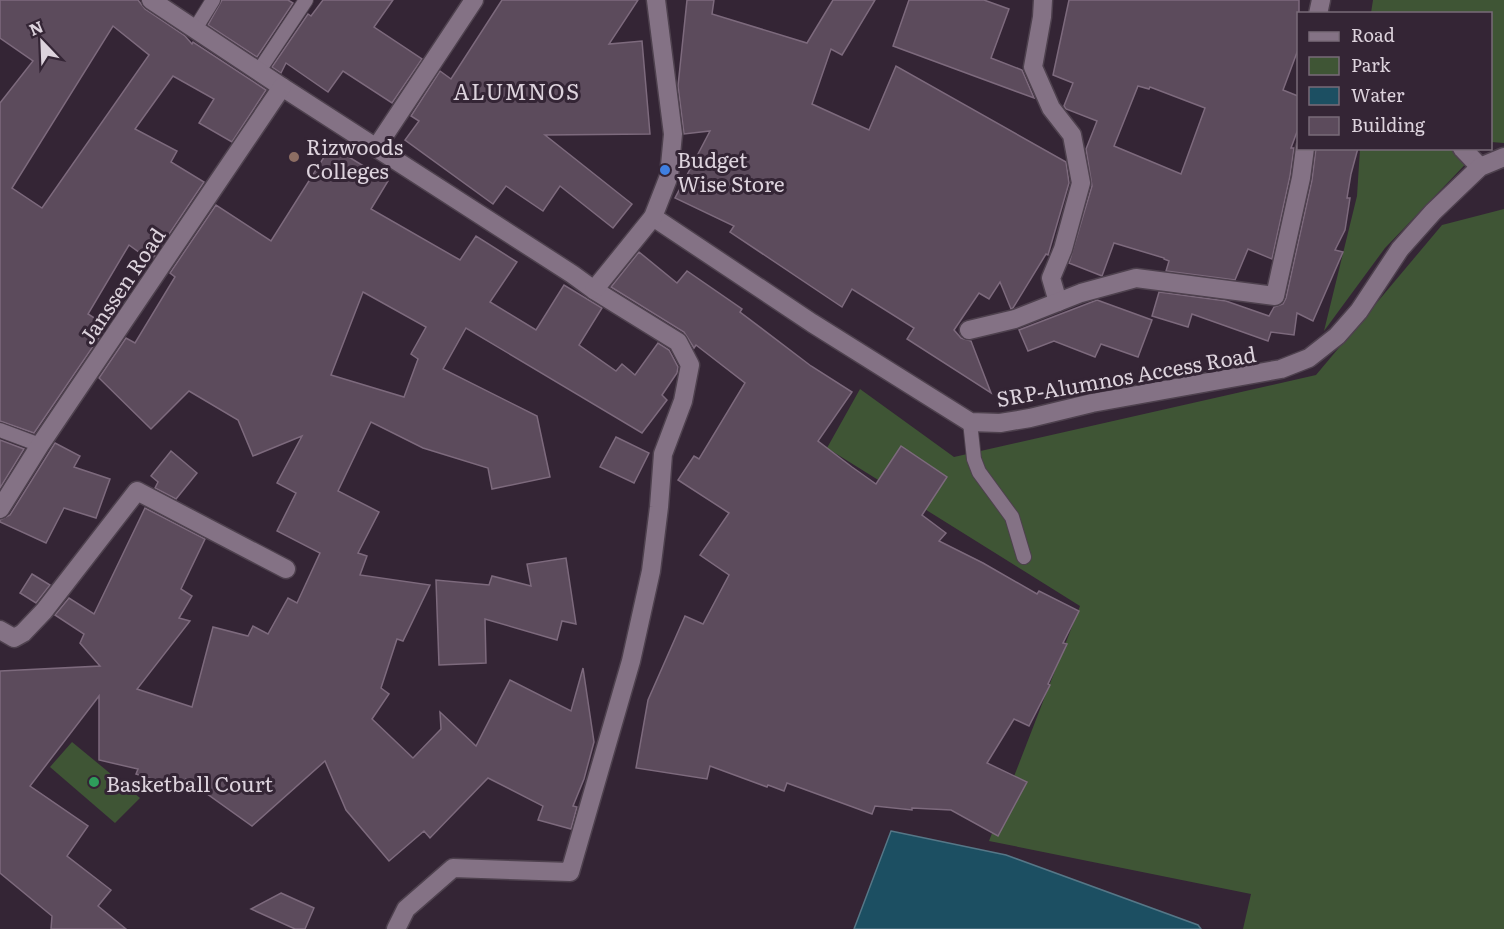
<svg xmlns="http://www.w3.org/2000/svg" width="1504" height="929" viewBox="0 0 1504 929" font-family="Literata,serif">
<rect width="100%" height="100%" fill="#342535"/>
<g fill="#3f5535">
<polygon points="1373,0 1504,0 1504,143 1491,142 1490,14 1371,13"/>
<polygon points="1360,149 1480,149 1385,248 1324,331 1357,196"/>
<polygon points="1504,209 1504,929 1243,929 1251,894 989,841 1080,606 827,448 860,389 954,457 1316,375 1442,225"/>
<polygon points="72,742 140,798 115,823 50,767"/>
</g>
<polygon fill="#1c4f62" stroke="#567787" stroke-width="1.5" points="891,831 1006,855 1198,925 1201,929 854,929"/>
<g fill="#5c4b5c" stroke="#7d6a7d" stroke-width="1.5" fill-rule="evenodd">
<path d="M 0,0 L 138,0 L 145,9 L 185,36 L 192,44 L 193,42 L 266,90 L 232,142 L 199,123 L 214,99 L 173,76 L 135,129 L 177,151 L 171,162 L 204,182 L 151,261 L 129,245 L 88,314 L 107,326 L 34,433 L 0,421 L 0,103 L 33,61 L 0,38 ZM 113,26 L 149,55 L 42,208 L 12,188 Z"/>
<polygon points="222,0 288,0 293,3 257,57 208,25"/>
<polygon points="323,0 393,0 374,27 422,59 392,103 343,71 328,92 286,63 281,73 272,67 308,14 311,16"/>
<polygon points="502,0 638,0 609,44 642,41 650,134 545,135 632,204 613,228 560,186 543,211 506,186 493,204 405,140 419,121 411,116 440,71 451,79"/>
<polygon points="687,0 714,0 712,14 807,43 833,0 875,0 842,55 831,49 812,104 869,130 896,66 1066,162 1069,183 1048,255 1046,254 1013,308 1011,309 1000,282 989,299 979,293 954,330 961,338 971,341 991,393 907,339 914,328 852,289 842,307 730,232 734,226 675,198 710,131 684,134 678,86"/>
<polygon points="909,0 984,0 1009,9 991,58 1022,70 1034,98 893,46"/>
<path d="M 1069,0 L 1299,0 L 1299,47 L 1283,90 L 1298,96 L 1298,129 L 1291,148 L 1294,148 L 1290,176 L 1272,259 L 1248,249 L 1235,280 L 1166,271 L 1169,261 L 1164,259 L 1164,258 L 1114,243 L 1102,276 L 1069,263 L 1092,186 L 1086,149 L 1097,121 L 1066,109 L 1064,106 L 1073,83 L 1053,75 ZM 1138,86 L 1149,89 L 1150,87 L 1205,108 L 1181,174 L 1114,146 Z"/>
<path d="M 331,146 L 388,181 L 371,209 L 460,260 L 476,236 L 517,262 L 490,302 L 536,330 L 564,285 L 602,308 L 579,345 L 616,371 L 622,364 L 635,375 L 658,343 L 669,350 L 678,367 L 677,373 L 662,395 L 667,400 L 642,433 L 466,328 L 443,369 L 537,416 L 550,477 L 492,489 L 488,468 L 423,448 L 371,422 L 338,491 L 379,512 L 358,553 L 367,556 L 360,575 L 430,585 L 403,641 L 397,639 L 381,688 L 389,694 L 372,719 L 413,758 L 441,729 L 440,712 L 476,746 L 510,680 L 571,711 L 583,668 L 594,742 L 584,779 L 573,806 L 577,807 L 571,829 L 538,820 L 543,806 L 488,778 L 430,838 L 424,831 L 389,861 L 346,810 L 325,761 L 252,826 L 186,779 L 182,789 L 136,774 L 138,769 L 99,760 L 99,696 L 30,786 L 88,826 L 67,856 L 111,890 L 98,906 L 126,929 L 51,929 L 52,916 L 0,873 L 0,671 L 100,666 L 80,643 L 84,634 L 55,615 L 69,598 L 94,614 L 145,508 L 205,539 L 181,589 L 192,596 L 179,618 L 190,621 L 137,689 L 192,707 L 213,627 L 248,636 L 253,626 L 268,634 L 288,598 L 297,603 L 320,553 L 277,531 L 296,493 L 277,483 L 302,436 L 253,456 L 238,420 L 189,391 L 151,429 L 99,378 L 126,338 L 135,343 L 175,277 L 170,273 L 216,205 L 271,241 ZM 363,292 L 426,327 L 411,354 L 418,359 L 404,397 L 331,375 Z"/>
<polygon points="1316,148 1358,148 1351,174 1347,198 1350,198 1345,230 1335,250 1343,252 1313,321 1297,313 1294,335 1271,332 1268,341 1192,314 1188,327 1152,316 1159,292 1226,301 1269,316 1274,307 1283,304 1286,298 1312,180"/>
<polygon points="639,252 677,283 687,271 742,309 740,312 811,366 852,392 818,441 852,467 876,484 901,446 947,477 922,515 946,533 939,541 983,563 1037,594 1039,591 1079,611 1063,643 1067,644 1048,684 1050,685 1029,726 1014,719 987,763 1027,782 998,836 951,810 912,808 912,810 875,806 872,814 787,783 784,791 768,785 767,787 710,766 707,779 636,768 648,700 685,616 703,624 729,575 700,555 729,513 678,480 694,456 699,459 745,383 696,345 694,348 684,332 611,287"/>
<polygon points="1097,300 1152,320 1138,357 1101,344 1095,357 1054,341 1028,351 1019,330"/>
<polygon points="616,437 649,453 634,483 600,467"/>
<polygon points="0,440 24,449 0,488"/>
<polygon points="55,443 80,456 74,467 110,479 96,518 64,508 46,543 0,522 0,520 10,515"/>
<polygon points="171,451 197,473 176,499 155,488 158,482 151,476"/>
<polygon points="566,558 576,624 562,621 557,640 485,619 486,663 439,665 436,580 489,585 492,576 531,586 527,564"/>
<polygon points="32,574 50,585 36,603 20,593"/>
<polygon points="281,893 314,908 305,929 295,929 251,909"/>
</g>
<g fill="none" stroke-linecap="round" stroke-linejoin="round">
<g stroke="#4e414e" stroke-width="16">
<g id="service">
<polyline points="195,29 213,0"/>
<polyline points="258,72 306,0"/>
<polyline points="970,422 974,459 979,472 1012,517 1024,557"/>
<polyline points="0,430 40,445"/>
</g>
</g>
<g stroke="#4e414e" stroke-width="21">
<g id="minor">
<polyline points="151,0 282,87 572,274 594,290 678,342 690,365 683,401 663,454 659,507 651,571 631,661 570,872 453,868 406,909 396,929"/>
<polyline points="1043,0 1042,17 1033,67 1051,108 1072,135 1081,183 1063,249 1051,278 1058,302"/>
<polyline points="1318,14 1321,0"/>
<polyline points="376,148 474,0"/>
<polyline points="1462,148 1480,167"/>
<polyline points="653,217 812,323 970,422 1000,423 1030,418 1092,403 1281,369 1309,358 1337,336 1359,311 1400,249 1433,212 1480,167 1504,157"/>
<polyline points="594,290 653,217 669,176 673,134 656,0"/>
<polyline points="969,330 1015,319 1081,293 1136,278 1275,296 1301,178 1305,148"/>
<polyline points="0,509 40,445 282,87"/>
<polyline points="0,630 14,638 23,633 44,611 137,491 286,569"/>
</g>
</g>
<use href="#service" stroke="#847285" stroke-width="14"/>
<use href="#minor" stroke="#847285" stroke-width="18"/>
</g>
<circle fill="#8d6e63" stroke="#342535" stroke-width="2" cx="294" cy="157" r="6"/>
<circle fill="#3f7fe0" stroke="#342535" stroke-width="2" cx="665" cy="170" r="6"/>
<circle fill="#2e9e5b" stroke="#342535" stroke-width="2" cx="94" cy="782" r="6"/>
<g text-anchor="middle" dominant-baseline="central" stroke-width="6" stroke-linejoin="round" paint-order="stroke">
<g font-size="21" fill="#ddd3dd" stroke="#342535" text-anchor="start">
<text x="306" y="145">Rizwoods<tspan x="306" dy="24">Colleges</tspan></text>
<text x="677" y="158">Budget<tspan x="677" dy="24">Wise Store</tspan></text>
<text x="106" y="782">Basketball Court</text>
</g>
<g font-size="21" fill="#ddd3dd" stroke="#342535">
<text transform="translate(121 285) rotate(-56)">Janssen Road</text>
<text transform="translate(1126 375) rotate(-10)">SRP-Alumnos Access Road</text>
</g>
<g font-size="22" letter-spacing="1.5" fill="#ddd3dd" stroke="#342535">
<text x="517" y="90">ALUMNOS</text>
</g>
</g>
<rect x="1297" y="12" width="195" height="138" fill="#342535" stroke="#786b78" stroke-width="1.5"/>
<rect x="1309" y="32" width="30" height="9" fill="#847285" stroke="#786b78" stroke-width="1.5"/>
<text x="1351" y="42" font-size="18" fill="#ddd3dd">Road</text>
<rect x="1309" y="57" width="30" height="18" fill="#3f5535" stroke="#786b78" stroke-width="1.5"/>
<text x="1351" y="72" font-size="18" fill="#ddd3dd">Park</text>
<rect x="1309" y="87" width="30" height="18" fill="#1c4f62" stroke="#786b78" stroke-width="1.5"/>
<text x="1351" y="102" font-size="18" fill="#ddd3dd">Water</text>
<rect x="1309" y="117" width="30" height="18" fill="#5c4b5c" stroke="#786b78" stroke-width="1.5"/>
<text x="1351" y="132" font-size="18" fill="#ddd3dd">Building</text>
<g transform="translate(42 42) rotate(337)" stroke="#342535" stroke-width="4.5" paint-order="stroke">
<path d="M0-4.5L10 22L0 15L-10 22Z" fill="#ddd3dd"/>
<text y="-9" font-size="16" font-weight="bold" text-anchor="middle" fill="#ddd3dd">N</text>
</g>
</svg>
